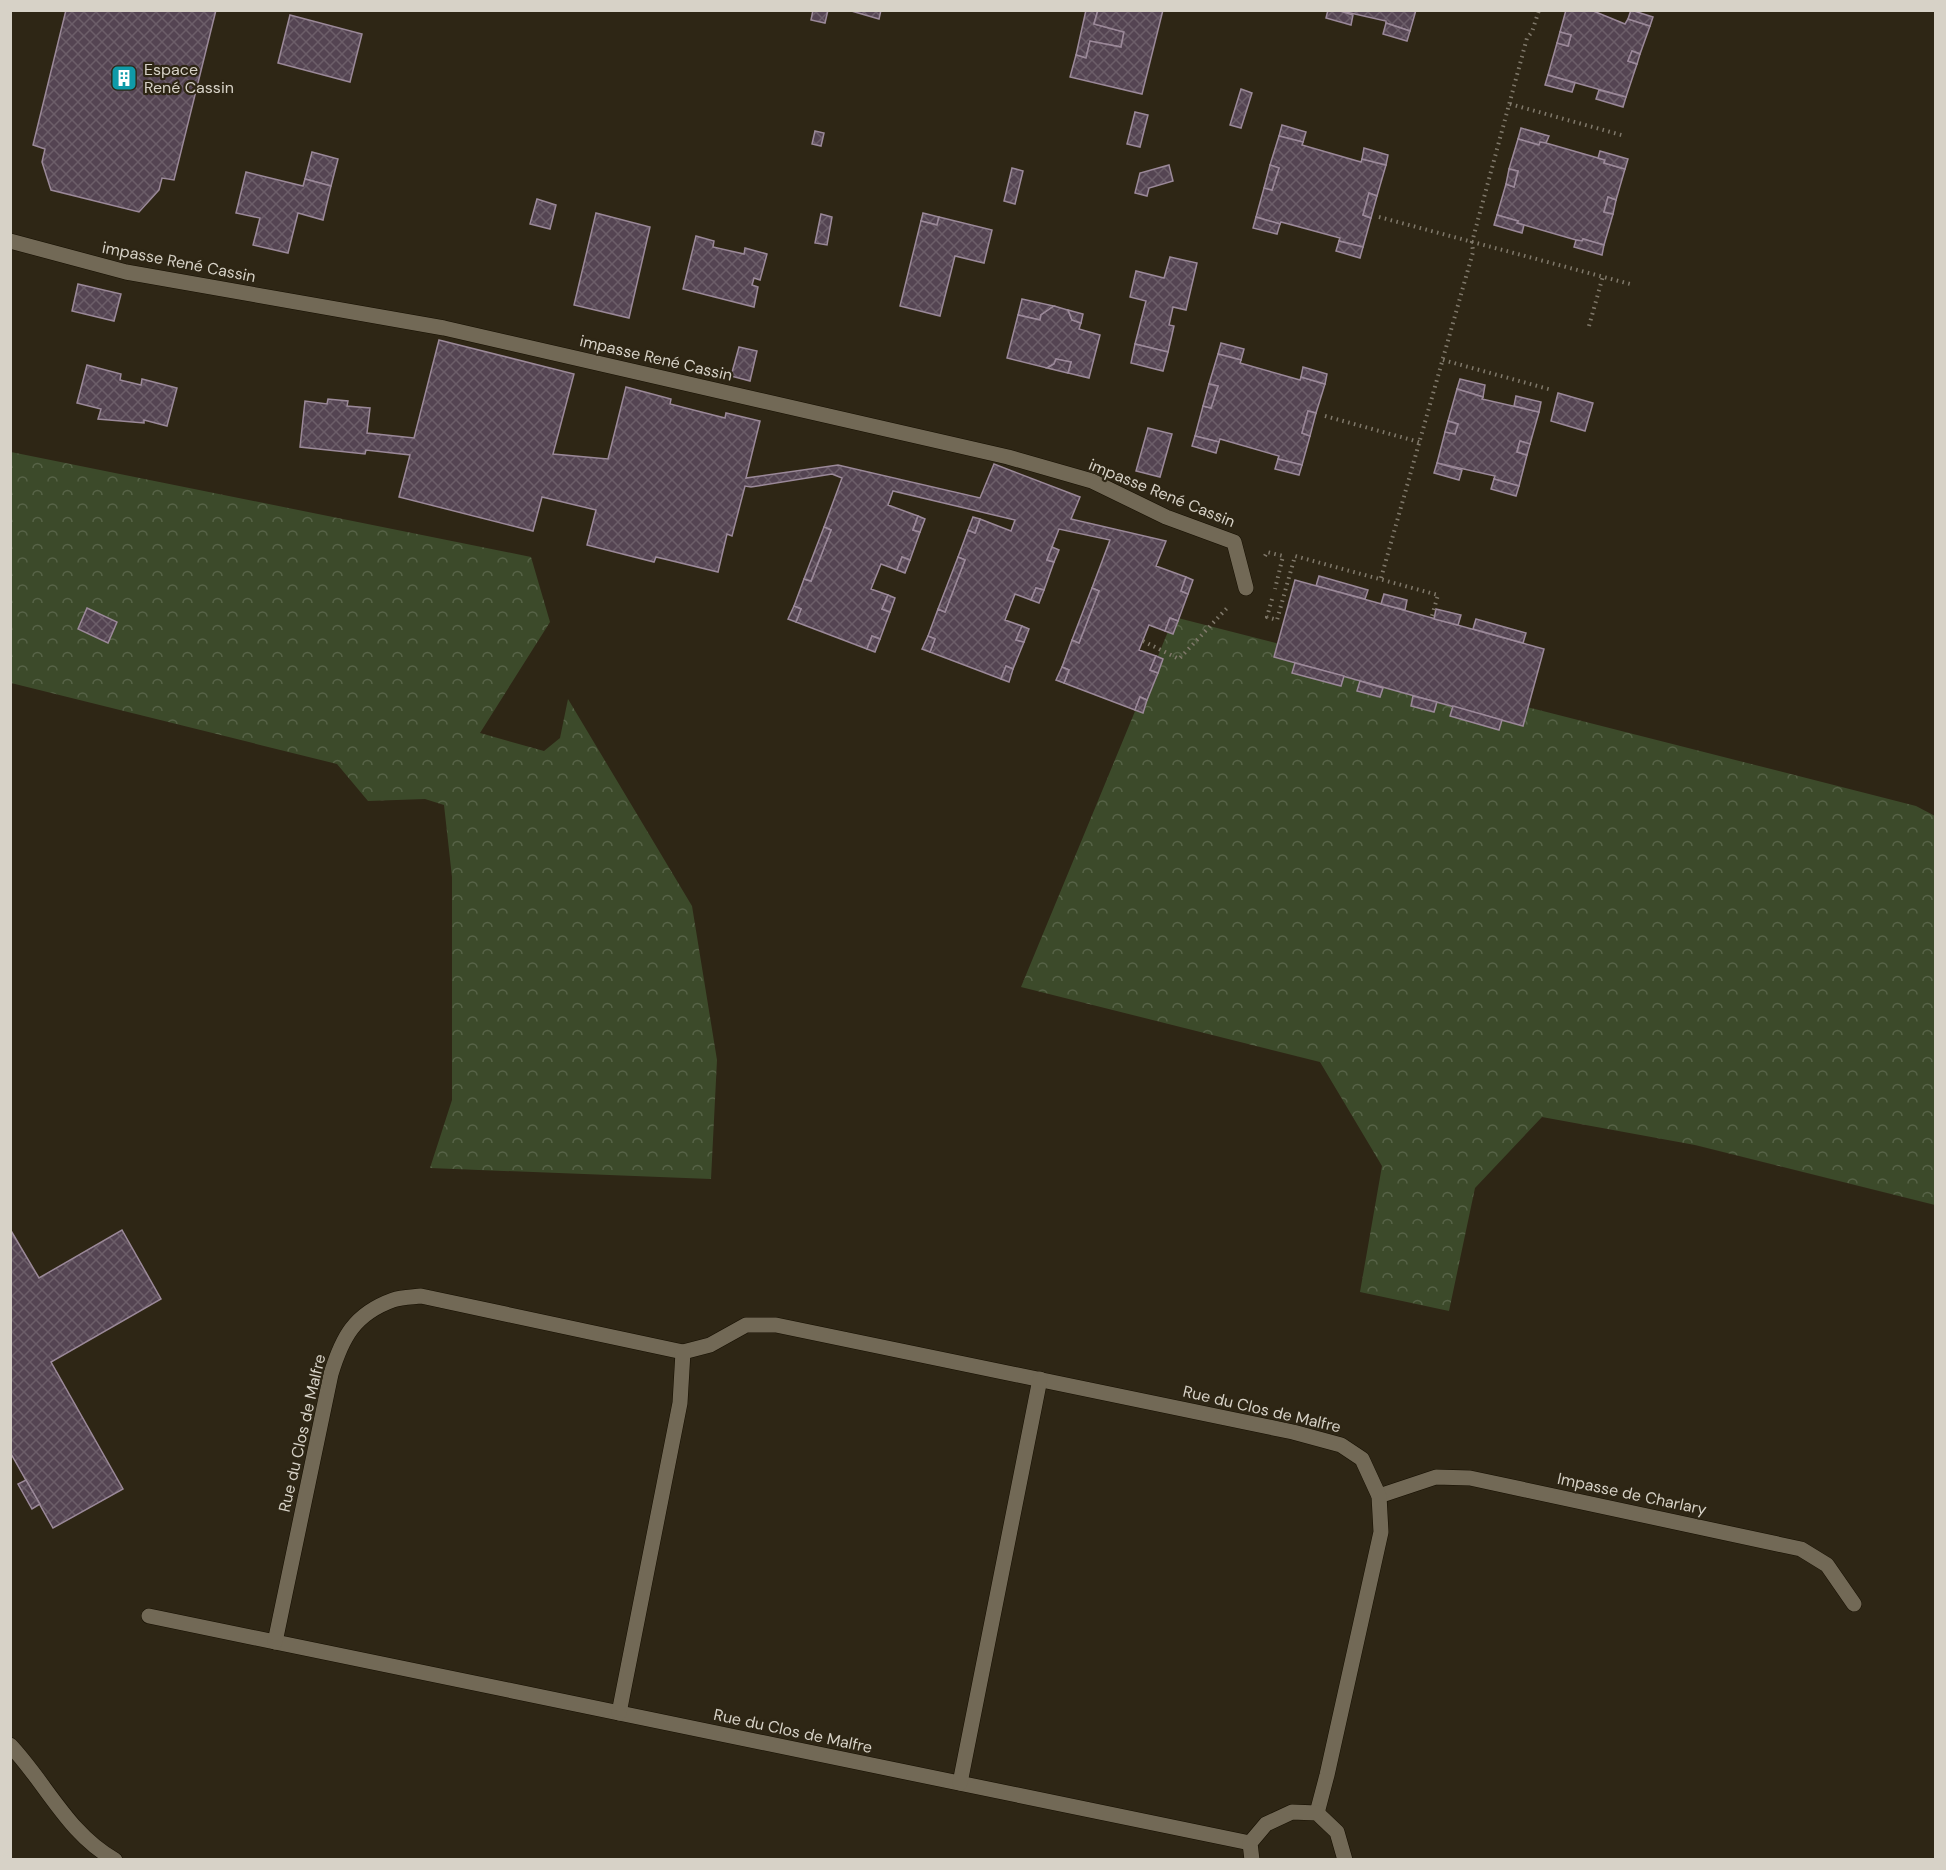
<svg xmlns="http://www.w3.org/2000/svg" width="1946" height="1870" viewBox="0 0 1946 1870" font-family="'DM Sans',sans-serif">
<defs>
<pattern id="forest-crowns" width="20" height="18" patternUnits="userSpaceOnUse" patternTransform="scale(1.5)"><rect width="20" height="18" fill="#3c4a2a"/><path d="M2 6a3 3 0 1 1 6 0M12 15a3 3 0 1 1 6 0" fill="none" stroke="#576347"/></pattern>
<pattern id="building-cross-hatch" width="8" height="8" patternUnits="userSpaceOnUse" patternTransform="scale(1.5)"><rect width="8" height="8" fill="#544452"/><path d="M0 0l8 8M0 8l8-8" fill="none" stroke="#6c5e69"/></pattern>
</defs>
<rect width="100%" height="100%" fill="#2e2615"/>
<g fill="url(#forest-crowns)">
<polygon points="11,452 531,557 550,622 480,733 544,751 560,738 568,699 692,906 717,1060 711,1179 430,1168 452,1100 452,877 444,805 425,799 368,801 337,764 11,683"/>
<polygon points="1174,617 1916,806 1935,816 1935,1205 1695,1145 1542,1117 1475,1188 1449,1311 1360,1292 1382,1166 1320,1062 1021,987"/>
</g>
<g fill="url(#building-cross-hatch)" stroke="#9b8999" stroke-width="1.5">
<polygon points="66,10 216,10 174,180 162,178 159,190 139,212 51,190 42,162 45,149 33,145"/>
<polygon points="813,10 828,10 825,23 811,20"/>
<polygon points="848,10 881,10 879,19"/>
<polygon points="1086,10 1098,10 1094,24 1124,32 1121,47 1090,41 1086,58 1076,55"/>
<polygon points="1098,10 1163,10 1142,94 1070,77 1076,55 1086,58 1090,41 1121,47 1124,32 1094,24"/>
<polygon points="1328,10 1337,10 1353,15 1351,25 1326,18"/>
<polygon points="1337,10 1416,10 1410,31 1386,23 1386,21"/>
<polygon points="1566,10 1591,10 1625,24 1628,19 1650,26 1640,54 1632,51 1628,61 1637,64 1626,97 1548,75 1557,43 1568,46 1571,35 1560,32"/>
<polygon points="1631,10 1653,17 1650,26 1628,19"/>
<polygon points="290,15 362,34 350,82 278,63"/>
<polygon points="1386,23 1410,31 1407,41 1383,34"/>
<polygon points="1560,32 1571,35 1568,46 1557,43"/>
<polygon points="1632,51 1640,54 1637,64 1628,61"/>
<polygon points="1548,75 1575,83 1572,92 1545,85"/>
<polygon points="1241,89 1252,93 1241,128 1230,125"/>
<polygon points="1599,90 1626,97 1623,107 1596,99"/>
<polygon points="1135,112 1148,115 1140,147 1127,144"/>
<polygon points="1282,125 1306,132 1303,142 1279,136"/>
<polygon points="1521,128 1549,136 1546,143 1540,142 1539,145 1518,139"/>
<polygon points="815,131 824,133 821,146 812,144"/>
<polygon points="1279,136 1303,142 1302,145 1361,162 1362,159 1386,165 1377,196 1369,193 1363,215 1371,218 1363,247 1339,241 1340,238 1281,222 1280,224 1256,217 1264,188 1272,190 1279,168 1270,165"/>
<polygon points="1518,139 1539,145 1540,142 1546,143 1598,158 1605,160 1604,163 1625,169 1616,200 1608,197 1604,212 1613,214 1604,245 1583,239 1582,241 1576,240 1524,225 1517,223 1518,221 1497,215 1506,184 1514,187 1518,171 1509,169"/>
<polygon points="1364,148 1388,155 1386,165 1362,159"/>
<polygon points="1600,151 1628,159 1625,169 1604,163 1605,160 1598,158"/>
<polygon points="312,152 338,159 331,186 305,179"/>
<polygon points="1169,165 1173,181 1149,188 1147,196 1135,193 1140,173"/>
<polygon points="1270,165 1279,168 1272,190 1264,188"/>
<polygon points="1012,168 1023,171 1015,204 1004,201"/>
<polygon points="1509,169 1518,171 1514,187 1506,184"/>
<polygon points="246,172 303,186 305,179 331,186 323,220 298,213 288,253 253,245 260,218 236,213"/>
<polygon points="1369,193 1377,196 1371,218 1363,215"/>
<polygon points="1608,197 1616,200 1613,214 1604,212"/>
<polygon points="537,199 556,205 550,229 530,224"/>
<polygon points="596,213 650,227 629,318 574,305"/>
<polygon points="923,213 939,217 937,225 921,221"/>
<polygon points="821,214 832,217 827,245 815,243"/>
<polygon points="1497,215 1518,221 1517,223 1524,225 1522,233 1494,225"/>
<polygon points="939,217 992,230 984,263 955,256 940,316 900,306 921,221 937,225"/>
<polygon points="1256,217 1280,224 1277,234 1253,228"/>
<polygon points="696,236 714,241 713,247 744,254 745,248 767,254 760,280 754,278 752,285 758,287 754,307 683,289"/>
<polygon points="1583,239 1604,245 1602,255 1574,247 1576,240 1582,241"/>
<polygon points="1339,241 1363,247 1360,258 1336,251"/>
<polygon points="1170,257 1197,263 1186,310 1173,307 1169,325 1174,326 1168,352 1135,344 1146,301 1130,297 1136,271 1164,278"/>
<polygon points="78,284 121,294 114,321 72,311"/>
<polygon points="1022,299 1054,306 1041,315 1040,320 1018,315"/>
<polygon points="1054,306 1068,310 1072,320 1081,323 1079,329 1100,335 1089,378 1068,373 1071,362 1056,359 1054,364 1047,368 1007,358 1018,315 1040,320 1041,315"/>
<polygon points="1068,310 1083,314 1081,323 1072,320"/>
<polygon points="439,340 574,374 553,454 608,459 626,387 671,399 670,404 725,418 726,413 760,421 746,478 838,465 980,498 994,464 1080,497 1071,519 1166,541 1156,566 1186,577 1181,591 1188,594 1178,621 1170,618 1165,631 1149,625 1139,650 1156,656 1150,670 1158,673 1147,700 1140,697 1135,710 1064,683 1069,670 1062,667 1072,640 1079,643 1099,591 1092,588 1110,540 1059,529 1047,560 1054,562 1044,590 1036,588 1031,600 1015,594 1005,620 1022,626 1016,640 1024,642 1013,669 1006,666 1001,679 930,652 935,639 928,636 938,609 945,612 965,560 958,557 968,530 975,533 980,519 1011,531 1015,520 893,491 888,505 918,516 913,530 920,532 910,560 902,557 897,570 881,564 871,589 888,595 882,609 890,612 880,639 872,636 867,649 796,622 801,609 794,606 804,579 811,581 831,530 824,527 842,478 832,474 751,487 745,486 732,536 727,534 718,572 656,557 654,562 587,545 596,510 542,497 533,531 399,497 410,455 366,450 365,454 300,447 305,401 327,404 328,399 348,401 347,406 370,408 367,433 414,438"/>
<polygon points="1221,343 1244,349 1241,360 1218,354"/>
<polygon points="1135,344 1168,352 1163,371 1131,363"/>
<polygon points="739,347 757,351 750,381 731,376"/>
<polygon points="1218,354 1241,360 1240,363 1300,380 1301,377 1325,384 1316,413 1308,411 1302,433 1310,436 1302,465 1278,459 1279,456 1220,439 1219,442 1195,436 1203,406 1211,408 1218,386 1209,384"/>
<polygon points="1056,359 1071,362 1068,373 1047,368 1054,364"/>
<polygon points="87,365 121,374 120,380 141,385 142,379 177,388 167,426 144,420 144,423 98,419 101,409 77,403"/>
<polygon points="1303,367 1327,374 1325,384 1301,377"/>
<polygon points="1460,379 1485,385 1483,397 1457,389"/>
<polygon points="1209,384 1218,386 1211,408 1203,406"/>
<polygon points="1457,389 1483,397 1482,399 1539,412 1530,444 1520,441 1517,452 1527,455 1519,486 1494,479 1495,476 1437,463 1445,432 1455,434 1458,424 1448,421"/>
<polygon points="1558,393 1593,403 1585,431 1551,421"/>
<polygon points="1516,396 1541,402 1539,412 1514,406"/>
<polygon points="1308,411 1316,413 1310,436 1302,433"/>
<polygon points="1448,421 1458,424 1455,434 1445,432"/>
<polygon points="1148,428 1172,434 1160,477 1136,471"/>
<polygon points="1195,436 1219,442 1216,453 1192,446"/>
<polygon points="1520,441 1530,444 1527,455 1517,452"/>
<polygon points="1278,459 1302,465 1299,475 1275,469"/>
<polygon points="1437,463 1462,470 1459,480 1434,473"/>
<polygon points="1494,479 1519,486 1516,496 1491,489"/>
<polygon points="918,516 925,519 920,532 913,530"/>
<polygon points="973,517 980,519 975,533 968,530"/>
<polygon points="824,527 831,530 811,581 804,579"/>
<polygon points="1052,547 1059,550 1054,562 1047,560"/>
<polygon points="902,557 910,560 905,573 897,570"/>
<polygon points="958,557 965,560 945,612 938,609"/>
<polygon points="1319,576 1368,590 1365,599 1316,586"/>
<polygon points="1186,577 1193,580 1188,594 1181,591"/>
<polygon points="1295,580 1544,649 1523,726 1274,657"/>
<polygon points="1036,588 1044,590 1039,603 1031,600"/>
<polygon points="1092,588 1099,591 1079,643 1072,640"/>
<polygon points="1384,594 1407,600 1405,610 1381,604"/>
<polygon points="888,595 895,598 890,612 882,609"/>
<polygon points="794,606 801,609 796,622 788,619"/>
<polygon points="87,608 117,622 108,643 78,629"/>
<polygon points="1436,609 1461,615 1458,625 1434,619"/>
<polygon points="1170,618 1178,621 1173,634 1165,631"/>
<polygon points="1476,619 1526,633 1523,643 1473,629"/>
<polygon points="1022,626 1029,629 1024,642 1016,640"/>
<polygon points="872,636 880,639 875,652 867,649"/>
<polygon points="928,636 935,639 930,652 922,649"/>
<polygon points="1156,656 1163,659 1158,673 1150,670"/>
<polygon points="1295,663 1344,676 1341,686 1292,673"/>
<polygon points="1006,666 1013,669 1009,682 1001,679"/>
<polygon points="1062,667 1069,670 1064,683 1056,680"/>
<polygon points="1360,681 1383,688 1380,697 1357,691"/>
<polygon points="1413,696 1437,702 1434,712 1411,706"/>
<polygon points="1140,697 1147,700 1143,713 1135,710"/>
<polygon points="1453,706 1502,720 1499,730 1450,716"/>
<polygon points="10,1229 39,1278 122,1230 161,1299 51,1362 123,1489 53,1528 10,1452"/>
<polygon points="26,1480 40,1504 32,1509 18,1484"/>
</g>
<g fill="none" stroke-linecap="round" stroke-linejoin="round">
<g stroke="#160f01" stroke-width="16">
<g id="street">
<polyline points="10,241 126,272 444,328 1008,457 1092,481 1166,517 1234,542 1246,588"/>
<polyline points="1379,1496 1436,1477 1470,1478 1801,1549 1827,1565 1854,1604"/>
<polyline points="149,1616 1250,1843"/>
<path d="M 275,1642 L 331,1374 C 342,1338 354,1314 393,1300 C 401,1297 412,1297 421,1296 L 683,1352 L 710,1345 L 746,1325 L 776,1325 L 1293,1432 L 1341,1445 L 1362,1459 L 1379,1496 L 1381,1532 L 1327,1775 L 1317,1813"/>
<polyline points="619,1713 680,1403 683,1352"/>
<path d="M 10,1745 C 46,1783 68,1834 115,1860"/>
<polyline points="960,1783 1040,1379"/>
<polyline points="1252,1860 1250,1843 1266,1824 1292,1812 1317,1813 1337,1832 1345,1860"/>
</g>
</g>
<g stroke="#80796b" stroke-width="4" stroke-dasharray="1.5 4.5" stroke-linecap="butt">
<polyline points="1510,104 1625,136"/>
<polyline points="1379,217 1630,284"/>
<polyline points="1589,326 1603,276"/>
<polyline points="1443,360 1552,390"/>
<polyline points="1325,416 1419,442"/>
<polyline points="1265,556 1267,552 1283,556 1275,589"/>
<polyline points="1381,578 1473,252 1472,242 1527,38 1532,32 1539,10"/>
<polyline points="1272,599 1267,617 1277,620 1295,556 1438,595 1432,616"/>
<polyline points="1143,641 1179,659 1229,606"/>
</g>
<use href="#street" stroke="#726956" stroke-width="15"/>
</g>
<defs>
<g id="building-square" transform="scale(1.35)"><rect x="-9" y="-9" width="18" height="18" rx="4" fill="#0f9aa8" stroke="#2e2615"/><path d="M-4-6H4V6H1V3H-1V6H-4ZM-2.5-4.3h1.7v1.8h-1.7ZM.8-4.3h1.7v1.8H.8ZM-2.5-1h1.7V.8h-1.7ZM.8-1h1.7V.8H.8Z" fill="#fff"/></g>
</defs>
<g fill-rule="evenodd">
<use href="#building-square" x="124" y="78"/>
</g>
<g text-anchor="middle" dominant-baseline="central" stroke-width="4.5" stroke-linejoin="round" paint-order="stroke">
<g font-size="16" fill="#d7d2c7" stroke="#2e2615" text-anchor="start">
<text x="144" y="69">Espace<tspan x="144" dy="18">René Cassin</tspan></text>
</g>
<g font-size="16" fill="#d7d2c7" stroke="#2e2615">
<text transform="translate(179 262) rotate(11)">impasse René Cassin</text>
<text transform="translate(656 358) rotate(13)">impasse René Cassin</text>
<text transform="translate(1162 493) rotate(22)">impasse René Cassin</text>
<text transform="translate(1262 1409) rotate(13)">Rue du Clos de Malfre</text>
<text transform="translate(302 1433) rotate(-77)">Rue du Clos de Malfre</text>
<text transform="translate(1632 1494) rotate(12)">Impasse de Charlary</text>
<text transform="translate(793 1731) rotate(12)">Rue du Clos de Malfre</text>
</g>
</g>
<rect width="1946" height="1870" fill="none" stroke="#d7d2c7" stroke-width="24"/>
</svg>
